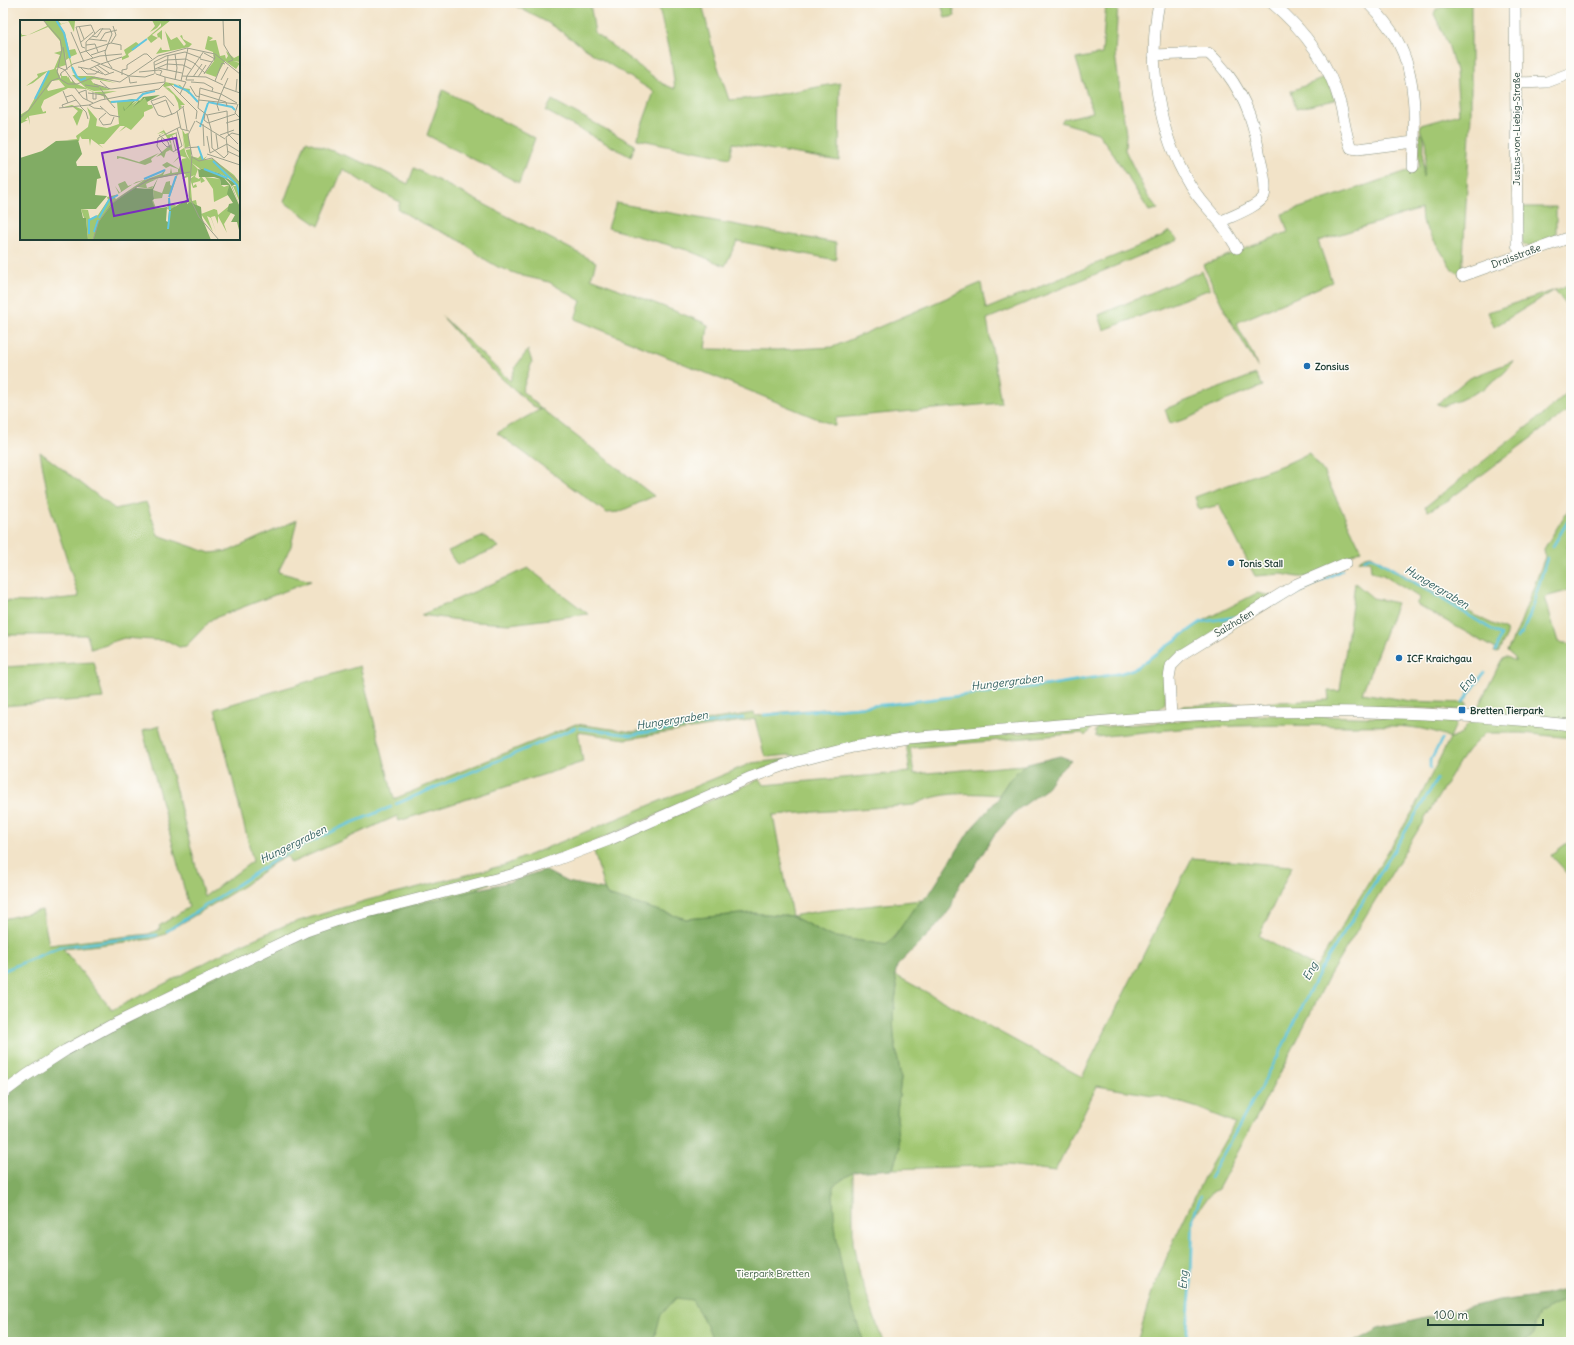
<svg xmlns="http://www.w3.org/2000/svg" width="1574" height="1345" viewBox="0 0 1574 1345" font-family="Delius,sans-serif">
<rect width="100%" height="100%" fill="#fdfcf7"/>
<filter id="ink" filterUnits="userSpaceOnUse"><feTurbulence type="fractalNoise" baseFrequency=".025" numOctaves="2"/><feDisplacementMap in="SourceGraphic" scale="8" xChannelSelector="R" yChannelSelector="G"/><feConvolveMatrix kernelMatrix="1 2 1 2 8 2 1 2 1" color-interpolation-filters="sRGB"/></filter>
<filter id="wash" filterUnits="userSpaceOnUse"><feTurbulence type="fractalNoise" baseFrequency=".012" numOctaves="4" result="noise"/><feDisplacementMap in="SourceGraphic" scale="16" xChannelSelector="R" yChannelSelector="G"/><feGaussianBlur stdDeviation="0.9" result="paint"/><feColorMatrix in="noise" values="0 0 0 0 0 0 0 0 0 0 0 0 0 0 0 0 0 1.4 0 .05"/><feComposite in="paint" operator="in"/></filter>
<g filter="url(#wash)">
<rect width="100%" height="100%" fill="#f2e3c8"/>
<g fill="#a2c772" stroke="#608253">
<polygon points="510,3 590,3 595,33 663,84 675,89 672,65 658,3 702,3 714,55 729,100 757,98 840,83 839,161 733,143 730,158 637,139 654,92 593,54 552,25"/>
<polygon points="941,3 952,3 955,16 945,18"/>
<polygon points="1106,3 1118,3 1115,54 1126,134 1125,150 1147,195 1158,209 1149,211 1110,149 1098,133 1061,122 1064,119 1093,112 1088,98 1076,59 1102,54"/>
<path d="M 1459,3 L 1471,3 L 1471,115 L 1462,276 L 1452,269 L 1422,221 L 1421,209 L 1318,241 L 1332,282 L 1236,323 L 1253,355 L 1258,368 L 1226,313 L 1203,265 L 1288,232 L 1282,214 L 1419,167 L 1420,133 L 1423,135 L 1424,140 L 1423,177 C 1425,162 1432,142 1420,130 L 1421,125 L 1459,114 L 1456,71 L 1448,44 L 1434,14 L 1436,9 Z"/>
<polygon points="1327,77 1335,100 1296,109 1291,91"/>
<polygon points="443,90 535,138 519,183 427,135"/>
<polygon points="552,100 635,145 631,157 546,111"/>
<polygon points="306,141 375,167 408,184 414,168 596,262 591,278 705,323 708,326 705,349 777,350 833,347 981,283 986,309 1161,237 1169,231 1178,240 987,319 1001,403 835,418 835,426 575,319 581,301 549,282 523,276 498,267 486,260 461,241 418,221 398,209 400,202 369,186 343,169 319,226 284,202"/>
<polygon points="616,203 836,243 836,260 737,241 725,266 687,250 608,228"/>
<polygon points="1523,207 1556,207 1556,237 1529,246 1524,245 1522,241"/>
<polygon points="1202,271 1210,289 1104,330 1099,315"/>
<polygon points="1571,285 1571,312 1555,290 1494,327 1488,312"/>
<polygon points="441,315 510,381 516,366 528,350 532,362 522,391 549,415 654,496 619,512 607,513 497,433 541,409 533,406 481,360"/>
<polygon points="1514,361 1504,373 1483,389 1460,400 1444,406 1437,404 1469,378"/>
<polygon points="1256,374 1263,386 1217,404 1189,418 1170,424 1165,409"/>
<polygon points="1571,389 1571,408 1447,501 1428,511 1425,507 1541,416"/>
<polygon points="40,452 115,509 146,502 158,535 210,553 229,551 297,520 291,546 278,572 311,581 212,619 186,646 179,647 168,641 124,638 91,649 87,635 3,635 3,601 27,602 79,597 50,506"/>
<polygon points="1309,453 1323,471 1361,550 1308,577 1298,577 1282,574 1255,576 1219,505 1199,510 1195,497 1288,463"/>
<path d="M 1571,505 L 1571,543 L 1567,545 L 1571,562 L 1571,590 L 1545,597 L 1558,642 L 1571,644 L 1571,738 L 1522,733 L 1485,733 L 1468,750 L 1460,761 L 1329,976 L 1287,1060 L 1218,1189 L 1211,1193 L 1193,1218 L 1191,1284 L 1186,1342 L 1137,1342 L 1152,1292 L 1174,1240 L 1204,1177 L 1235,1123 L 1198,1108 L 1159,1096 L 1097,1086 L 1055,1171 L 1008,1165 L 893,1169 L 899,1148 L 897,1128 L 897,1111 L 901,1078 L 894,1037 L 893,1015 L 897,987 L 895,975 L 1082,1077 L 1192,858 L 1292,866 L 1259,936 L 1316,968 L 1413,811 L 1450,738 C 1422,723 1379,726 1348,726 C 1312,725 1275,725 1239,726 C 1191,727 1143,732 1096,737 L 1095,731 L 1098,727 L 1265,715 L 1452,719 L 1456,724 L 1450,738 C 1464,737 1461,729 1471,721 L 1501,661 L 1504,657 L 1507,657 L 1515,661 L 1515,658 L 1507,651 L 1518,629 L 1545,557 L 1544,549 Z"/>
<polygon points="484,536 499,547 457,565 448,551"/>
<polygon points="1371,555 1422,586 1486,621 1506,630 1507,635 1498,653 1494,652 1496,649 1416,604 1420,598 1383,575 1371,571 1370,561 1359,561 1360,559 1365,556"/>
<polygon points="528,568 588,614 510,624 475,622 421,615"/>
<polygon points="1355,583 1373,598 1397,603 1362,693 1410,701 1467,703 1467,707 1460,710 1388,707 1193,712 1182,708 1181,706 1329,700 1328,691 1340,691"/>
<polygon points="1257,593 1272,596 1168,665 1165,703 1159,710 1148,714 797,757 790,755 768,757 764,754 755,719 626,739 578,732 583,762 399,821 397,816 291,863 287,856 274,863 245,885 162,935 151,939 63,949 112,1010 176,978 231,949 286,925 368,900 505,865 752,763 787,759 591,843 529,866 3,1093 3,919 42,910 49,945 149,934 160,929 159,926 189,907 143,731 159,726 204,897 253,861 215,709 360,666 394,799 576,724 632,732 754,713 755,716 782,712 891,704 1049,685 1121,673 1136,668 1201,622"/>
<polygon points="94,662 103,698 3,706 3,667"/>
<path d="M 1089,727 L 1091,729 L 1085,736 L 1082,733 L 910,748 L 914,774 L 1024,765 L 1009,780 L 999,795 C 970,793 940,791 914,805 L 773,815 L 792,916 L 820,911 L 922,900 C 908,914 900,932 886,945 L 830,936 L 792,916 L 752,913 L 686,919 L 607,895 L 604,889 L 594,851 L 760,779 L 764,785 L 910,772 L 906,743 Z"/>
<polygon points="1571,840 1571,877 1551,855"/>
<polygon points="853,1172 853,1242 858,1270 883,1342 647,1342 659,1300"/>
<polygon points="1571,1297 1571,1342 1524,1342 1533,1334 1534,1325 1539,1313"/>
</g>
<g fill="#81ac64" stroke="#50744c">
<path d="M 1060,756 L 1071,760 L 1054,777 L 1045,790 L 1017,810 L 994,835 L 972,871 L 961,882 L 955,894 L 951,908 L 937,926 L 897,966 L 895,975 L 897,986 L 893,1015 L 894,1037 L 901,1078 L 897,1111 L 897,1128 L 899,1148 L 893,1169 L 853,1172 L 833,1186 C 833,1239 845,1292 864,1342 L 713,1342 L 707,1326 L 692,1300 L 676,1298 L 661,1315 L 653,1342 L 3,1342 L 3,1093 L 27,1075 L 273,946 L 344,922 L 509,882 L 544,870 L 567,882 L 604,889 L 607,895 L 686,919 L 752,913 L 792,916 L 830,936 L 886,945 L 894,938 L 913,909 L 930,893 L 970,830 L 998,799 L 999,795 L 1009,780 L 1024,765 Z"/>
<polygon points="1571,1288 1571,1297 1539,1314 1534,1325 1533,1334 1524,1342 1354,1342 1378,1329 1404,1323 1499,1301 1545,1295"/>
</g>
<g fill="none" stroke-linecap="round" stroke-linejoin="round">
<g stroke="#61c6df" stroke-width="2.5">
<polyline points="1553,546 1571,516"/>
<polyline points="1364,560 1370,557 1376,559 1501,635 1496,651"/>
<polyline points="1277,604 1342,570"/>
<polyline points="1517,638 1522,633 1529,617 1547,558"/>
<polyline points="1463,702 1484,673"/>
<polyline points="764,715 891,704 1049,685 1121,673 1136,668 1201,622 1235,617"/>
<polyline points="579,728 630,735 743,718"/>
<polyline points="1430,768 1430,762 1442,739"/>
<polyline points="396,804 575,728"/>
<polyline points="167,931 275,860 339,828 391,807"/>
<polyline points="3,971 60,947 157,935"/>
<polyline points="1210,1178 1278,1056 1320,970 1355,915 1437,779"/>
<polyline points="1186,1342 1191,1284 1193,1218 1201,1196"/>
</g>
</g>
</g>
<g filter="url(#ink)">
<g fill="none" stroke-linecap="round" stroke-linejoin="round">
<g stroke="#88907e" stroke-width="12">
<g id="minor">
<path d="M 1159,3 C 1147,62 1158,133 1190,185 C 1198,198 1209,209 1218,220 C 1226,229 1231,239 1237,248"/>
<path d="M 1272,3 C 1303,29 1329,63 1340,103 C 1344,118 1345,133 1351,148 L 1358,149 L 1414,142"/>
<path d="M 1368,3 C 1379,14 1389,26 1397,40 C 1418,78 1415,124 1413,167"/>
<polyline points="1515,3 1517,245 1521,254"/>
<path d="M 1154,55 L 1208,53 C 1215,58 1220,65 1226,72 C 1248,101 1255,128 1261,162 C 1263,172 1267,186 1264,196 C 1260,206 1230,217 1220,222"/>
<polyline points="1516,83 1547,82 1571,73"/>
<polyline points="1462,276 1571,237"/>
<polyline points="1171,717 1169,678 1171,666 1182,655 1297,584 1346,563"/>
<path d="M 3,1093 L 27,1075 L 66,1050 L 110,1026 L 306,931 L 344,918 L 511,875 L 543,865 L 609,840 L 749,778 L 794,762 L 853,747 L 908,738 C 1027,729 1146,715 1264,712 C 1367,710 1469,714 1571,725"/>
</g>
</g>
<use href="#minor" stroke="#fff" stroke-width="11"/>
</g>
</g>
<g fill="#1f6fb2" stroke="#fdfcf7" stroke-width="1.5">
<circle cx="1307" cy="366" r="4"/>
<circle cx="1231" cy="563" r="4"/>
<circle cx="1399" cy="658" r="4"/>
<rect x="1458" y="706" width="8" height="8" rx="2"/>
</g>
<g text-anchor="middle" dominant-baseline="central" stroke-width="3" stroke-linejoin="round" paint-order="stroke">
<g font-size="10" fill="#1f3d34" stroke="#fdfcf7">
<text transform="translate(1516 129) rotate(-90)">Justus-von-Liebig-Straße</text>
<text transform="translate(1516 256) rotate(-20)">Draisstraße</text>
<text transform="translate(1234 623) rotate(-31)">Salzhofen</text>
</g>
<g font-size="10" font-weight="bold" fill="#1f3d34" stroke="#fdfcf7" text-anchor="start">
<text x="1315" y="366">Zonsius</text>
<text x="1239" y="563">Tonis Stall</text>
<text x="1407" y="658">ICF Kraichgau</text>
<text x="1470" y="710">Bretten Tierpark</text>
</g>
<g font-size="10" fill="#406044" stroke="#fdfcf7">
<text x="773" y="1273">Tierpark Bretten</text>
</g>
<g font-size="11" font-style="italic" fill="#305f5f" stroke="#fdfcf7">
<text transform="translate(1437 587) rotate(31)">Hungergraben</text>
<text transform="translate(1007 682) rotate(-7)">Hungergraben</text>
<text transform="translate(1467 683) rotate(-55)">Eng</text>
<text transform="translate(672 720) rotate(-9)">Hungergraben</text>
<text transform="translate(293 844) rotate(-26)">Hungergraben</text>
<text transform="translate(1310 971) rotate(-62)">Eng</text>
<text transform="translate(1183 1280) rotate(-87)">Eng</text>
</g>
</g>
<g transform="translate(20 20)">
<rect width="220" height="220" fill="#f2e3c8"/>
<path d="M 24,0 L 33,0 L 41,16 L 33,0 L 38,0 L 41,4 L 49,2 L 47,0 L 62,0 L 55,1 L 54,12 L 49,2 L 39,5 L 45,13 L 49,30 L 55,29 L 57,34 L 50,37 L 54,54 L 58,56 L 72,56 L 96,63 L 74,59 L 71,60 L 73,63 L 91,70 L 74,71 L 66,68 L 52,55 L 56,55 L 53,53 L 49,38 L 46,40 L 45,31 L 46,45 L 36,48 L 41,59 L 41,53 L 42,56 L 47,56 L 47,58 L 48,56 L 51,62 L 53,61 L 55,63 L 74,72 L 97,71 L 84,74 L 90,81 L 97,83 L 91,83 L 85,77 L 66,69 L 48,68 L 24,80 L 21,87 L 23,92 L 26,91 L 26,93 L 9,96 L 10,105 L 8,97 L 5,100 L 8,100 L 0,104 L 0,95 L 8,90 L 16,76 L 0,78 L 16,76 L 28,51 L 13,63 L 6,66 L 18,57 L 17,54 L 34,49 L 40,35 L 34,33 L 41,31 L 40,21 L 28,7 L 11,14 L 0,17 L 0,11 L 2,15 L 8,15 L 27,6 ZM 39,60 L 45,67 L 28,71 L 27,69 L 32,61 ZM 128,0 L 151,0 L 132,15 L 138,18 L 137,14 L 142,10 L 142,20 L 139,17 L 131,23 L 127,18 L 141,6 L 141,3 L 137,8 L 130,12 L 135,6 L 132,0 ZM 145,11 L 151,20 L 157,17 L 164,26 L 166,24 L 160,16 L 162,15 L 163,19 L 172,24 L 169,27 L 136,34 L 141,27 L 142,30 L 150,30 ZM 188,16 L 193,18 L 189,21 L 196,20 L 200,36 L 205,35 L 206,39 L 208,36 L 206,31 L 214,38 L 220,35 L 220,42 L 213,41 L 220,43 L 216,49 L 205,41 L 196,57 L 185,53 L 194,41 L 193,32 L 185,29 ZM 116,22 L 120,25 L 108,34 L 109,37 L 102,40 L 102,37 L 106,35 L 104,30 ZM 145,62 L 160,65 L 163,68 L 170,69 L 169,74 L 157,64 L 145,67 L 149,68 L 165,85 L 160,85 L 162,86 L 159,90 L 162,109 L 165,114 L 168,113 L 170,126 L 165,128 L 166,130 L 171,129 L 171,136 L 178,138 L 181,135 L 178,127 L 183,139 L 187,136 L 184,140 L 193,139 L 214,155 L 220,163 L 220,183 L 213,166 L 216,166 L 213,161 L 199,153 L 179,148 L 172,143 L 178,149 L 175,157 L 179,159 L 181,156 L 185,161 L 181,163 L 180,159 L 180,161 L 173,163 L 173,166 L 176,164 L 177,167 L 173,168 L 170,159 L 175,155 L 170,157 L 172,181 L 176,180 L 177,185 L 165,182 L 169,178 L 168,157 L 162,159 L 166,155 L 163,153 L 158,154 L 149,179 L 150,185 L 156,185 L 152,191 L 147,189 L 126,194 L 125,188 L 133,180 L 136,188 L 147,189 L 148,183 L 150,174 L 143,174 L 142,178 L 134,179 L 133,170 L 142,173 L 146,162 L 150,161 L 150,165 L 152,166 L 157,154 L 131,160 L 137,159 L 126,164 L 127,168 L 133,166 L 132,169 L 117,167 L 73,220 L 68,220 L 66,198 L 64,198 L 61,189 L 68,190 L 70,199 L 78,195 L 88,180 L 87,177 L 99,174 L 95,166 L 100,173 L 101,171 L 98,164 L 105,161 L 108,166 L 141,154 L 146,149 L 143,155 L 150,153 L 151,148 L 152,153 L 158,152 L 158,149 L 150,146 L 146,148 L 142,145 L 147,142 L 159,149 L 162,139 L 167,138 L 161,136 L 153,143 L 160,135 L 157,132 L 154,134 L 164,128 L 162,111 L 165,131 L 167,136 L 170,140 L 167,134 L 165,128 L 158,83 L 154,75 L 144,67 L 154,73 L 143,66 ZM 124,160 L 96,179 L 94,177 L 116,162 ZM 123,77 L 122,80 L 126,78 L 128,85 L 132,85 L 133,88 L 124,92 L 124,96 L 111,110 L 106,107 L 99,112 L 105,106 L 100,106 L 84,124 L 79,124 L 83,128 L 71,119 L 70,126 L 69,119 L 62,119 L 60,116 L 59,121 L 47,120 L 57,119 L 56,116 L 68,107 L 70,97 L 67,87 L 77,99 L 76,106 L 87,108 L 99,104 L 97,82 L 113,80 L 112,84 L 118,80 L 112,88 ZM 52,85 L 63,90 L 57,106 L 53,97 L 58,91 L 53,87 L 44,87 ZM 142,107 L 147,115 L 158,112 L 150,117 L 153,132 L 150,130 L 146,132 L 144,138 L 141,135 L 136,137 L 151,124 L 144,113 L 138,116 L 144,112 L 137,114 L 144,110 ZM 139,133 L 131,139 L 132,142 L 125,145 L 100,138 L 97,139 L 97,136 L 103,137 L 119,142 ZM 185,157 L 200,159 L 201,165 L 204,167 L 209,165 L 208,175 L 194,182 L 193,169 ZM 209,186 L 207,191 L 212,191 L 204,204 L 207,213 L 198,196 L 198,204 L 195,196 L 191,197 L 196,212 L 191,198 L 187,196 L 193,212 L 181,194 L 194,189 L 197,190 L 198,195 Z" fill="#a2c772" fill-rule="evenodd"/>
<path d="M 140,75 L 127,82 L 125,78 L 112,88 L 118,81 L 115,81 L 104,91 L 103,86 L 105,90 L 114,80 L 97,82 L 112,79 L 121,81 L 123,77 ZM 58,120 L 62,134 L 56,142 L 57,146 L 77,146 L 81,158 L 77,159 L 75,175 L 87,176 L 76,189 L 61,189 L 63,198 L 66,198 L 68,220 L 0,220 L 0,138 L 22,131 L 36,121 ZM 179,148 L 199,153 L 216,164 L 212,166 L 220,186 L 211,165 L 208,161 L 204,158 L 210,165 L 220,187 L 220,214 L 217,202 L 211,202 L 215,195 L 207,191 L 209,184 L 213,183 L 207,174 L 209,165 L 201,165 L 200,159 L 194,157 L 179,157 L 178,149 L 181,150 ZM 138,158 L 133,170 L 134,179 L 132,181 L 135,189 L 147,187 L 146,201 L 148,202 L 149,190 L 168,179 L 167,184 L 170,182 L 181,187 L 182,198 L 191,220 L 73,220 L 78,203 L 91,184 L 115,168 L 132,169 Z" fill="#81ac64"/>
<path fill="none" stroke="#61c6df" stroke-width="2" d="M 36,0 L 44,13 L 50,38M 112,30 L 127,19M 52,47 L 57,57 L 61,60 L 66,58M 154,65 L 168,71 L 178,82M 15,79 L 29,51M 91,82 L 117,80 L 123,74 L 135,71M 188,82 L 212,87 L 215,90M 180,107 L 188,83M 178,126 L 183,140M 193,141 L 217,165 L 220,177M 184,149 L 207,158M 124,159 L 145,150M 149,177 L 156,156M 149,178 L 150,190M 79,198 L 89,180 L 98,175M 148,209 L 150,191M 74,212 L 78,200M 69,214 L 69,200 L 77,196"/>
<path fill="none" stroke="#9ea18d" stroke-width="1" d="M 23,0 L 40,19 L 42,29 L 37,52 L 40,59 L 48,64 L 57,64 L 74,57 L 100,62 L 138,36 L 167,28 L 195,34 L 220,54M 203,0 L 204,25 L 213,40 L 208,42M 59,6 L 64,19M 51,12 L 64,42M 72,16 L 77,17 L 83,8M 69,19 L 87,21M 80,21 L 85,13 L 97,10M 61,22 L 73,12M 91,23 L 96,15 L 93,6M 91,23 L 101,25 L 101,30M 66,25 L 75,24 L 78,32M 43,27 L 47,50M 65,28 L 62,27 L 56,7 L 71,5 L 75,14M 60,33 L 91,23M 184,33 L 195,39M 71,35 L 86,30M 73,38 L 66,31 L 66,22 L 80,9 L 90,9 L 92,14 L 85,32 L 87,41 L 92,48M 180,39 L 192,42 L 195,38 L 194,35M 71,40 L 109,56M 81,44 L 102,37M 77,45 L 89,53M 135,45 L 146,40 L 166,39 L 174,43 L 185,53M 74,46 L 85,55 L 94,52M 38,47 L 45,50 L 55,64M 58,47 L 69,49 L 80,44M 61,48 L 67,54 L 75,54 L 79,51M 138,48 L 162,53M 70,49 L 83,54M 135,49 L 147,44 L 163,45 L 171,49M 147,50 L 148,35M 119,52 L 139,50 L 142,51 L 140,55M 135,54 L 134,42 L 146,36 L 165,32 L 181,38M 136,54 L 145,57 L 145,62M 184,54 L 192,42M 102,55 L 102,50 L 107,49 L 107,45 L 124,34 L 127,34 L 132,39M 40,56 L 41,53 L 53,44 L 80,36 L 102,34M 109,56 L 125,57 L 134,54M 162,56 L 186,57 L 203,65M 109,57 L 110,63 L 117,62M 145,57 L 166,62M 173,57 L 182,44M 178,57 L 186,45M 155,60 L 157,48 L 155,34M 174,60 L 166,60 L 167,56 L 184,31M 201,60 L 208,47M 80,61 L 89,69M 161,61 L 168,28M 195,61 L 202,43 L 205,44M 171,62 L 184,63 L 193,68 L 192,71M 149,63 L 177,91 L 176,99M 74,64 L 91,69 L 145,62M 65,65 L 79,67M 170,66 L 176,76 L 180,77M 203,67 L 220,73M 55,68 L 63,78 L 73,83M 80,68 L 88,79M 43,71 L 48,83M 216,71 L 217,59M 73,72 L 73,79 L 76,79 L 76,73M 58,73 L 66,70 L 67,80M 68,73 L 84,75 L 85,79M 160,74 L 166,62M 180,74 L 206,82 L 207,86M 201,74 L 208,58M 46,77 L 52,75 L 61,86M 87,79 L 95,88M 179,80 L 217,84M 218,84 L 215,93 L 220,98M 69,85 L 74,88 L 83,89M 133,85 L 138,95 L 144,97 L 155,93 L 164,86M 60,86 L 66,92 L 68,99M 80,86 L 90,95 L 100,97M 43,87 L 42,85 L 56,80M 163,87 L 167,110M 39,88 L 69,85 L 81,80 L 139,69 L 145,63M 178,88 L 187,95 L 207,91 L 208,114 L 218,124M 178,88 L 180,68 L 201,74 L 217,83M 157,91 L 161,109 L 169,111M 199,91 L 197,85 L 201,74M 86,93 L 79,99 L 83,105 L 91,104 L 94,97M 185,94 L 184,100 L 188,103 L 215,94M 152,95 L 146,80 L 133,85 L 131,81 L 145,76 L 154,86M 187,95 L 191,109M 0,98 L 9,90 L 31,61 L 39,58M 175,101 L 168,115 L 172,136 L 169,176 L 179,197 L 199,220M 176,101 L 205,119M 206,103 L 220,99M 183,104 L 184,126M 191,109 L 192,128 L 204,138M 156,113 L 159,129M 196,114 L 198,129M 139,115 L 148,122 L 150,128M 200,115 L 214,110M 152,116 L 156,131M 187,116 L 190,133 L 207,124 L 220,132M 142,118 L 141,121 L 147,127 L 149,126M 165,128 L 178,127M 207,131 L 220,137M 153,132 L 162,126 L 157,108M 142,133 L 137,126 L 138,118 L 160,107M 187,134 L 220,145M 172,137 L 179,141 L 192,138 L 220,163M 204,138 L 208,134 L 206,117 L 212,113 L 220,115M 73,220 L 79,201 L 93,183 L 105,174 L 130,159 L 170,152"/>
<path fill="#7b2cbf" fill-opacity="0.15" stroke="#7b2cbf" stroke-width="2" d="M 156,118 L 168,181 L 94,196 L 82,133 Z"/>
<rect width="220" height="220" fill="none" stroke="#1f3d34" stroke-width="2"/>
</g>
<rect width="1574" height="1345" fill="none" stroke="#fdfcf7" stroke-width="16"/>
<path d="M1428 1319v6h115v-6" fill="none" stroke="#1f3d34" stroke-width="2"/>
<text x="1434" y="1319" font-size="12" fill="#1f3d34" stroke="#fdfcf7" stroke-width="3" paint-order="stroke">100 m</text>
</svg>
